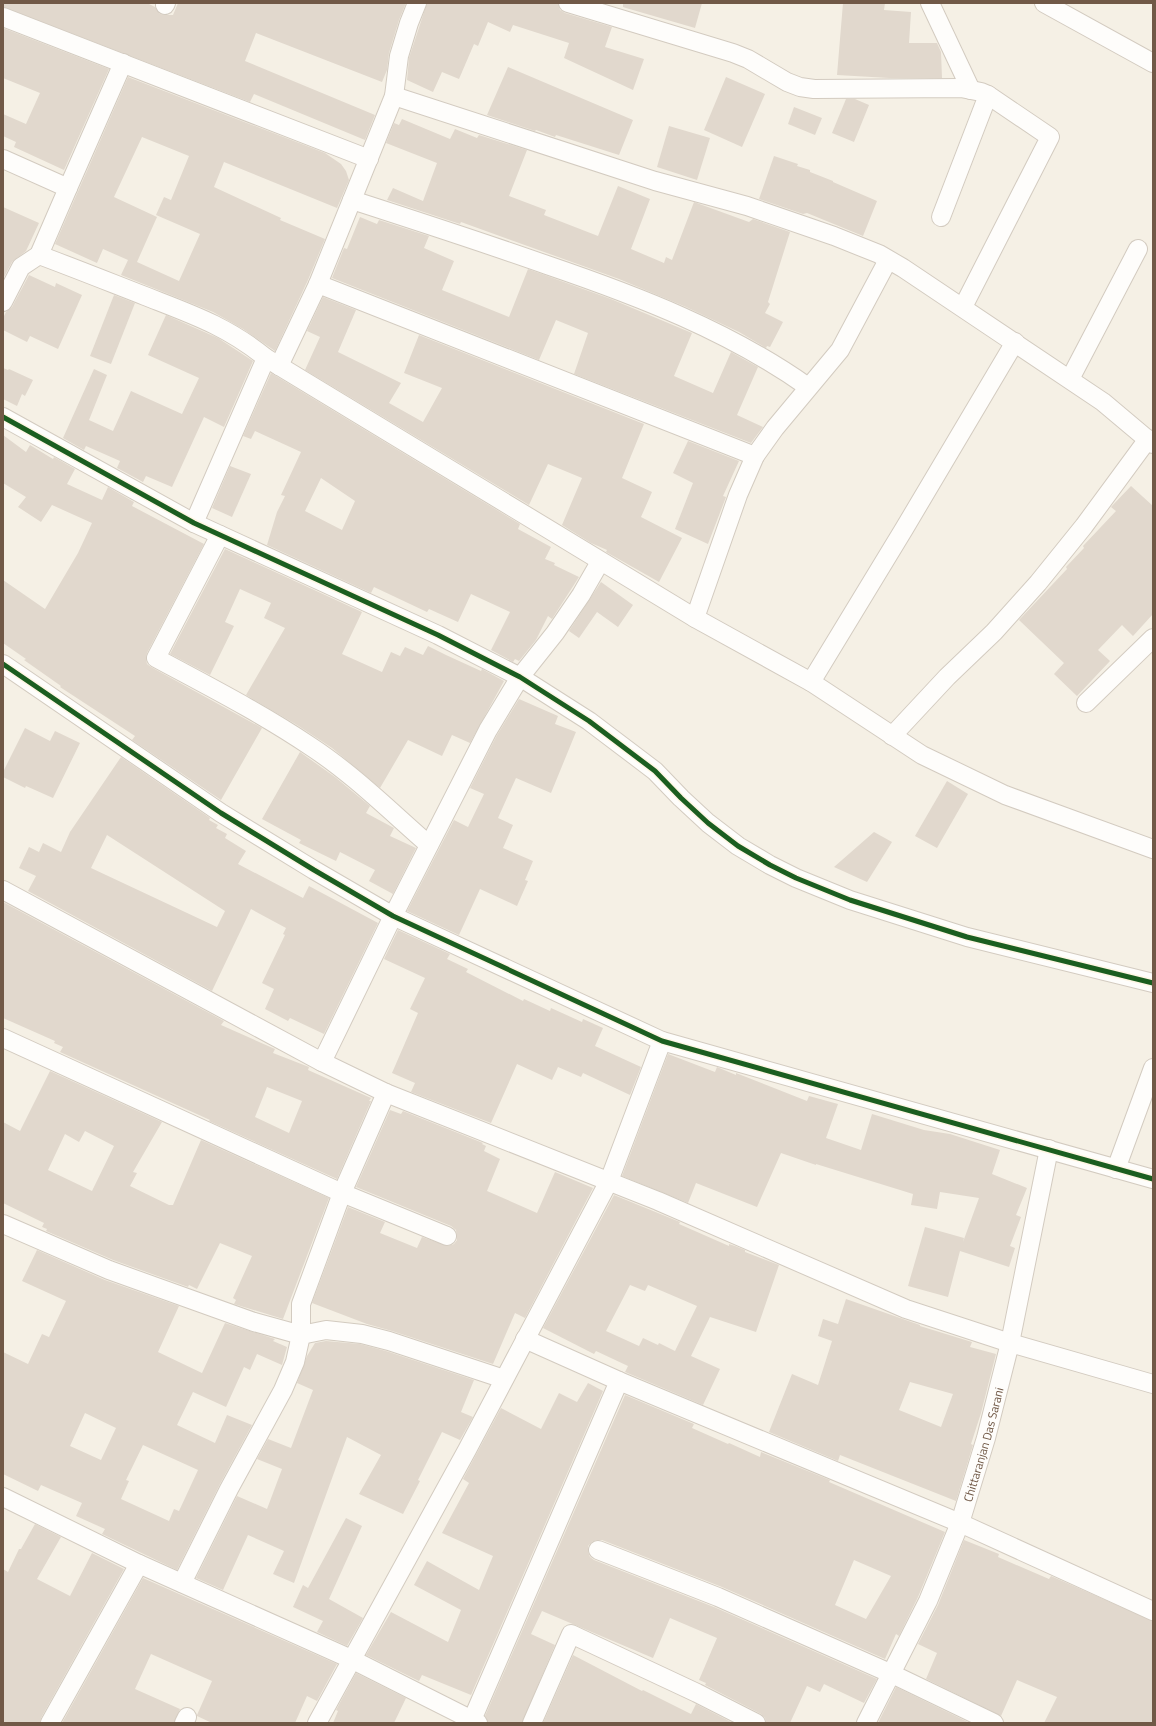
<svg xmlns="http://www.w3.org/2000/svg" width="1156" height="1726" viewBox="0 0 1156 1726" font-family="'Titillium Web',sans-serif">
<rect width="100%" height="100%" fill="#f5f0e5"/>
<g fill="#e1d8cd" fill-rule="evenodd">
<polygon points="3,3 147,3 155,7 160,14 165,15 173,15 178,3 406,3 399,20 389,53 387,70 382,82 256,33 245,61 375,115 365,140 254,94 250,102 3,7"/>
<polygon points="427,3 558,3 560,10 565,13 612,27 605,47 644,59 633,90 564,58 569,43 513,25 510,32 488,22 478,46 474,44 459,79 442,72 433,92 407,80 409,58"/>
<polygon points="623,3 702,3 695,28 626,8 623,7"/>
<polygon points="843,3 885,3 884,10 911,12 909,43 937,43 941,52 942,78 889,78 837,75"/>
<polygon points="3,28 109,69 64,170 14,147 16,142 3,136 3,114 26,124 40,93 3,78"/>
<polygon points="508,67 633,120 619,155 556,135 555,137 536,130 535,131 487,115"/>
<path d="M 128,77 L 325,153 L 341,164 L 346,171 L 349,180 L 337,208 L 224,162 L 214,187 L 281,218 L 280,220 L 325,239 L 308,280 L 275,351 L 243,329 L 213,312 L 121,275 L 128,260 L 103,249 L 97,263 L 55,244 ZM 142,137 L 189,156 L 171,200 L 164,197 L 156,215 L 200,234 L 179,281 L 137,262 L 157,217 L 114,197 Z"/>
<polygon points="726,77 765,94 742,147 704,130"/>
<polygon points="846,99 855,99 869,105 854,142 832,133"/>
<polygon points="794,107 822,118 815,135 788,124"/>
<polygon points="402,119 450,139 455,129 477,138 479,135 527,150 509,196 546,210 544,215 598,236 618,186 650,199 631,249 664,263 666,257 672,260 694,202 749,222 753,219 790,232 768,302 770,304 765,313 783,322 770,347 767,346 766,348 739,332 686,307 619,279 461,222 460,224 387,200 393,188 423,201 437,163 386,143 394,123 399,125"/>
<polygon points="669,126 710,138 697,180 657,167"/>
<polygon points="774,156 798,164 797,166 810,170 810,172 833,181 833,182 877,201 863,236 807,213 803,214 759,199"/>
<polygon points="3,207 39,223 26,251 12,262 3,279"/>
<polygon points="360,217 377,224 379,220 429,236 424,248 454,261 442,290 509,317 528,269 611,299 692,333 674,376 713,393 731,352 758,367 737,415 763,427 751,443 574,374 588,333 556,320 539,360 332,278 344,248 347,249"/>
<polygon points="29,275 55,287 56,283 82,295 58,349 30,336 27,342 3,330 3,318 6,312 12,307"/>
<polygon points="114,295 135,303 111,364 90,356"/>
<polygon points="323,297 356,310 338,352 401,383 389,403 423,422 442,388 404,373 419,335 644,424 622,478 652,492 641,517 682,538 659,582 606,552 607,550 591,543 562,525 582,478 548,464 529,505 305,370 320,337 307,331"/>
<polygon points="166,315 218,338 253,361 224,427 204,417 172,487 146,476 143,482 117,468 120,461 86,446 84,450 63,438 94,369 107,375 89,420 113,431 131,391 182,414 199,378 148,355"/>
<polygon points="3,368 8,370 9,369 33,380 25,396 22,394 17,406 3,399"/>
<path d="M 271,373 L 520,524 L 518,529 L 551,547 L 545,559 L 555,563 L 554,565 L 579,577 L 552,619 L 548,616 L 536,640 L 519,661 L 515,659 L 513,662 L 491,650 L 510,612 L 471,594 L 458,622 L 429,609 L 427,612 L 374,587 L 371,593 L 267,545 L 277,512 L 285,496 L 281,495 L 301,452 L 255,431 L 251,439 L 243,436 ZM 321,478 L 355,501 L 342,530 L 305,511 Z"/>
<polygon points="3,435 26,452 30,445 53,459 54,457 75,469 67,484 102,500 108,487 134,502 132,506 204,544 147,653 146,659 147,664 151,667 262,728 221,800 132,740 135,736 60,687 61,686 24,660 26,659 3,643 3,580 45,609 78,553 92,523 52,505 41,522 18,507 26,497 3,483"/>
<polygon points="688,441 739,461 723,496 726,497 708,544 675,529 693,483 673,473"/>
<polygon points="230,466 251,474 232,517 212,508"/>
<polygon points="1131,486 1153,506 1153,614 1133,636 1122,625 1098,650 1110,661 1077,696 1054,674 1064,663 1019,620 1067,569 1066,567 1084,548 1083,546 1116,511 1111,507"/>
<polygon points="225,549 362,612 342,654 382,672 391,652 400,656 405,647 423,655 428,646 446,655 481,671 482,669 504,681 470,743 452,735 442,756 408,740 380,788 332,748 297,725 246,695 285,628 264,618 271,603 240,589 225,622 234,626 210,675 170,654"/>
<polygon points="601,582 633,605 618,627 597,612 579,638 569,631"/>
<polygon points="519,699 558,716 555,724 576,732 551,793 516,778 498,818 513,825 503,848 533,861 525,880 528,881 517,906 480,889 459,935 407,911 454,820 468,827 484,794 470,788 497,735"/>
<polygon points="25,728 50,741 55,731 80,743 53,798 26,786 25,788 3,777 3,772"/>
<polygon points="300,752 335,777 370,806 366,813 394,828 390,836 416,848 393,894 369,881 375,870 340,852 336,861 299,843 301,840 262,819"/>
<path d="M 121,757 L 210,818 L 209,820 L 218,825 L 216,828 L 227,834 L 225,838 L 246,851 L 238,864 L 303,898 L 309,886 L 378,923 L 324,1034 L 290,1018 L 288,1021 L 265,1009 L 274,989 L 262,983 L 285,935 L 283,934 L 286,928 L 251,909 L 212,991 L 28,891 L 36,876 L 19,868 L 29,847 L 39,852 L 43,843 L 61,852 L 70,832 ZM 107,835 L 225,911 L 217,927 L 91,868 Z"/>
<polygon points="947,781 968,794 937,848 915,836"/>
<polygon points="874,832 892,842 867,882 834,867"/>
<path d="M 3,902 L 224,1021 L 221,1025 L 275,1049 L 273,1053 L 309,1067 L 308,1070 L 371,1098 L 369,1101 L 371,1101 L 337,1179 L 209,1121 L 210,1120 L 60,1052 L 63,1047 L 54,1043 L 55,1041 L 3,1018 ZM 267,1087 L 302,1101 L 289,1133 L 255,1117 Z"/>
<polygon points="398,930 450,954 447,959 468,969 466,972 523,1001 524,999 550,1011 551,1008 582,1022 583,1019 603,1028 595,1046 641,1067 630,1095 583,1073 581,1077 558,1067 552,1080 517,1064 491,1123 411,1092 415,1083 392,1073 418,1013 410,1009 425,978 384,959"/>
<polygon points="668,1054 715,1072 717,1067 736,1075 736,1073 807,1101 809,1096 838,1104 826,1138 861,1150 872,1114 924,1130 950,1134 1000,1150 992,1174 1027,1188 1016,1215 1021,1217 1010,1246 1015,1248 1009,1267 960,1251 948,1297 908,1286 925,1227 964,1238 963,1242 979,1198 940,1192 937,1209 911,1205 913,1194 816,1164 816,1165 781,1153 757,1207 696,1183 688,1203 622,1176"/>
<path d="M 50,1071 L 162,1122 L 133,1172 L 137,1173 L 130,1186 L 169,1205 L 173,1205 L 201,1140 L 329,1198 L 283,1319 L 234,1304 L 236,1300 L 233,1298 L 252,1256 L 220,1243 L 197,1289 L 189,1285 L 188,1287 L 113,1260 L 46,1231 L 47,1229 L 42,1227 L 44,1223 L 3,1203 L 3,1122 L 20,1131 ZM 85,1131 L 114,1146 L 92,1191 L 48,1170 L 65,1134 L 79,1142 Z"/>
<polygon points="390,1110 401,1114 403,1111 483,1143 482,1144 486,1146 484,1151 500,1159 487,1191 537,1213 555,1172 593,1188 525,1318 515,1313 493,1364 392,1331 367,1324 312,1303 348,1207 385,1222 380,1233 417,1248 422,1237 448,1246 454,1244 457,1240 456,1230 451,1226 356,1187"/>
<path d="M 614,1195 L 680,1222 L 679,1224 L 729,1246 L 729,1244 L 735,1246 L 745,1250 L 745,1252 L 779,1265 L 756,1332 L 710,1317 L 691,1356 L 720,1369 L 703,1405 L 625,1372 L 628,1366 L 596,1351 L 594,1354 L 543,1328 ZM 630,1285 L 645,1291 L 648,1285 L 697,1306 L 675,1351 L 659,1343 L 658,1345 L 643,1338 L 639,1346 L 606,1331 Z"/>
<path d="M 37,1250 L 105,1280 L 179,1306 L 158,1352 L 202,1373 L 225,1323 L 275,1339 L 273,1341 L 287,1347 L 282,1365 L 257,1354 L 250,1370 L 244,1367 L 226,1407 L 193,1392 L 177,1425 L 215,1443 L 227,1415 L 252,1425 L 220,1484 L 177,1570 L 102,1534 L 105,1529 L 76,1516 L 82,1503 L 41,1485 L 38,1491 L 3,1474 L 3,1352 L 28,1364 L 42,1334 L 49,1337 L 66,1301 L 22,1281 ZM 85,1413 L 116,1428 L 101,1460 L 70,1446 ZM 143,1445 L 198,1470 L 179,1511 L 174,1509 L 169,1521 L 121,1499 L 129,1481 L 126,1480 Z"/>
<path d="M 846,1299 L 920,1325 L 920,1326 L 972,1342 L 970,1347 L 996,1354 L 981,1413 L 971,1444 L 973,1445 L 956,1501 L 840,1455 L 838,1461 L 769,1432 L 792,1374 L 818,1385 L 832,1341 L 818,1336 L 823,1319 L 838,1324 ZM 910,1382 L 953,1394 L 941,1427 L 899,1410 Z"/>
<polygon points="326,1341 360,1344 386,1351 474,1380 461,1412 473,1417 460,1440 442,1432 418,1480 420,1481 403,1514 359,1494 381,1455 347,1437 294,1583 273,1574 284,1551 248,1535 223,1590 196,1578 237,1496 267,1509 282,1469 257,1459 268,1439 291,1448 313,1390 297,1383 307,1356 315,1343"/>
<polygon points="588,1383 603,1391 471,1695 422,1675 419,1681 366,1655 391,1612 448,1642 461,1610 414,1585 427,1561 479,1590 493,1556 442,1533 469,1483 463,1479 501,1408 541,1429 559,1393 577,1402"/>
<path d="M 625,1395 L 694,1424 L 692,1428 L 728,1444 L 729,1443 L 760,1457 L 761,1452 L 830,1480 L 829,1482 L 945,1532 L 918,1597 L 899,1636 L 896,1634 L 885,1659 L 722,1587 L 602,1540 L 596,1540 L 592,1542 L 588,1546 L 588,1552 L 590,1557 L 594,1560 L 714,1607 L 877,1679 L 864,1703 L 824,1684 L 820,1692 L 807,1686 L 790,1723 L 766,1723 L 765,1718 L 761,1714 L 705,1685 L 706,1683 L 699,1680 L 717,1638 L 670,1618 L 653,1658 L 542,1611 L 531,1634 L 555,1645 L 522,1723 L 488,1723 L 485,1716 ZM 854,1560 L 891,1576 L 866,1619 L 835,1605 Z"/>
<polygon points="346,1518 362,1526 329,1599 363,1618 347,1646 317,1632 323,1621 293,1607 303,1585 308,1588"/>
<polygon points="35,1524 61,1537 37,1579 70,1596 92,1553 124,1569 41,1718 40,1723 3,1723 3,1569 8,1572 19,1549 21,1549"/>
<polygon points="964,1540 999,1554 998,1557 1049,1579 1051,1576 1153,1621 1153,1723 1044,1723 1057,1697 1017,1680 1001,1716 926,1679 937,1653 918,1644 938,1605"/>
<polygon points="143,1578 337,1664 317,1701 307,1696 295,1723 212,1723 197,1716 197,1715 212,1681 151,1654 135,1689 180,1709 174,1723 62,1723"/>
<polygon points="573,1655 642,1691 643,1690 691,1714 696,1704 733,1723 543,1723"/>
<polygon points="356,1673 406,1698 394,1723 333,1723 338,1711 336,1710"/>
<polygon points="896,1687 970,1723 878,1723"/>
</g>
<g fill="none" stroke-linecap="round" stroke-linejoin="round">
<g stroke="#d3cbc0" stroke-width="20">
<g id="street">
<polyline points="568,3 733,53 748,59 787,82 800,87 814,89 961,88 981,92 988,95 1050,137 963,307"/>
<polyline points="930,3 971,90"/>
<polyline points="1044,3 1153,63"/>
<polyline points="165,5 166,3"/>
<polyline points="3,17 369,159"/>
<polyline points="394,96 655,181 747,206 834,236 879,254 903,268 1103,402 1153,444"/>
<polyline points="3,159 68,188 39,255 21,267 3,302"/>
<polyline points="68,188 123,63"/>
<path d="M 352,200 C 417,221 482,242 547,265 C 638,296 729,331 808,387"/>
<polyline points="941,217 988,95"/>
<path d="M 39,255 C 74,268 109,282 145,296 C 191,314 227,326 266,358 L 695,618 L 811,682 L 922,755 L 1005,795 L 1153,849"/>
<polyline points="318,284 755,456"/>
<polyline points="279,366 318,284 394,96 399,56 409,23 417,3"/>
<polyline points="1070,379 1138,249"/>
<polyline points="3,417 194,523 438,635 520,677 589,721 655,771 681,798 708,823 738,846 770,865 796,878 850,900 967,937 1153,983"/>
<polyline points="194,523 266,358"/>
<path d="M 220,535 L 156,658 C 208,686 261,713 310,746 C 353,774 390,811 429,845"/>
<polyline points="695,618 738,495 755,456 775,428 840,350 888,260"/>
<polyline points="3,664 221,813 314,870 393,916 662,1041 1153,1179"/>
<polyline points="811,682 904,529 1015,342"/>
<polyline points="1086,703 1153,638"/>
<polyline points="892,736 947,677 994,632 1038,583 1084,526 1148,439"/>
<polyline points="3,890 322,1062 386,1093 658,1201 906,1309 1010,1343 1153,1384"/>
<polyline points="3,1038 342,1193 447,1236"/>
<polyline points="322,1062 393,916 488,730 520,677 555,633 581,595 600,562"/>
<polyline points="1116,1169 1153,1068"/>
<polyline points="3,1224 109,1270 254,1322 301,1335 326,1330 362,1334 389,1341 504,1379"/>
<polyline points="525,1339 619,1381 960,1523 1153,1611"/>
<polyline points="3,1497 139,1564 351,1659 478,1723"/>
<polyline points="598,1550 718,1597 892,1674 994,1723"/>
<polyline points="182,1583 229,1489 283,1390 295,1362 301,1335 301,1304 342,1193 386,1093"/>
<polyline points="472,1720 619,1381"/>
<polyline points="50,1723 139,1564"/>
<polyline points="184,1723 187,1717"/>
<polyline points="317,1723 467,1450 609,1181 662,1041"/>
<polyline points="532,1723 571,1634 697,1693 756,1723"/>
<path id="s1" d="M 866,1723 L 928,1601 L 960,1523 L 986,1438 L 1010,1343 L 1049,1149"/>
</g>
</g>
<use href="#street" stroke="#fefdfb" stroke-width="18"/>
<g stroke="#fff6e4" stroke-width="8">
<g id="cycleway">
<polyline points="3,417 194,523 438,635 520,677 589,721 655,771 681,798 708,823 738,846 770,865 796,878 850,900 967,937 1153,983"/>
<polyline points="3,664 221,813 314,870 393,916 662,1041 1153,1179"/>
</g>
</g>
<use href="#cycleway" stroke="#1b5e20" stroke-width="5"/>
</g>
<g text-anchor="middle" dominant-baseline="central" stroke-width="3.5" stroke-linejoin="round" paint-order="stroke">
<g font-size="12" fill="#715947" stroke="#fff6e4">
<text stroke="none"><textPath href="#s1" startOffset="303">Chittaranjan Das Sarani</textPath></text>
</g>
</g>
<rect width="1156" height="1726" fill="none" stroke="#715947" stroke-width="8"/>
</svg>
